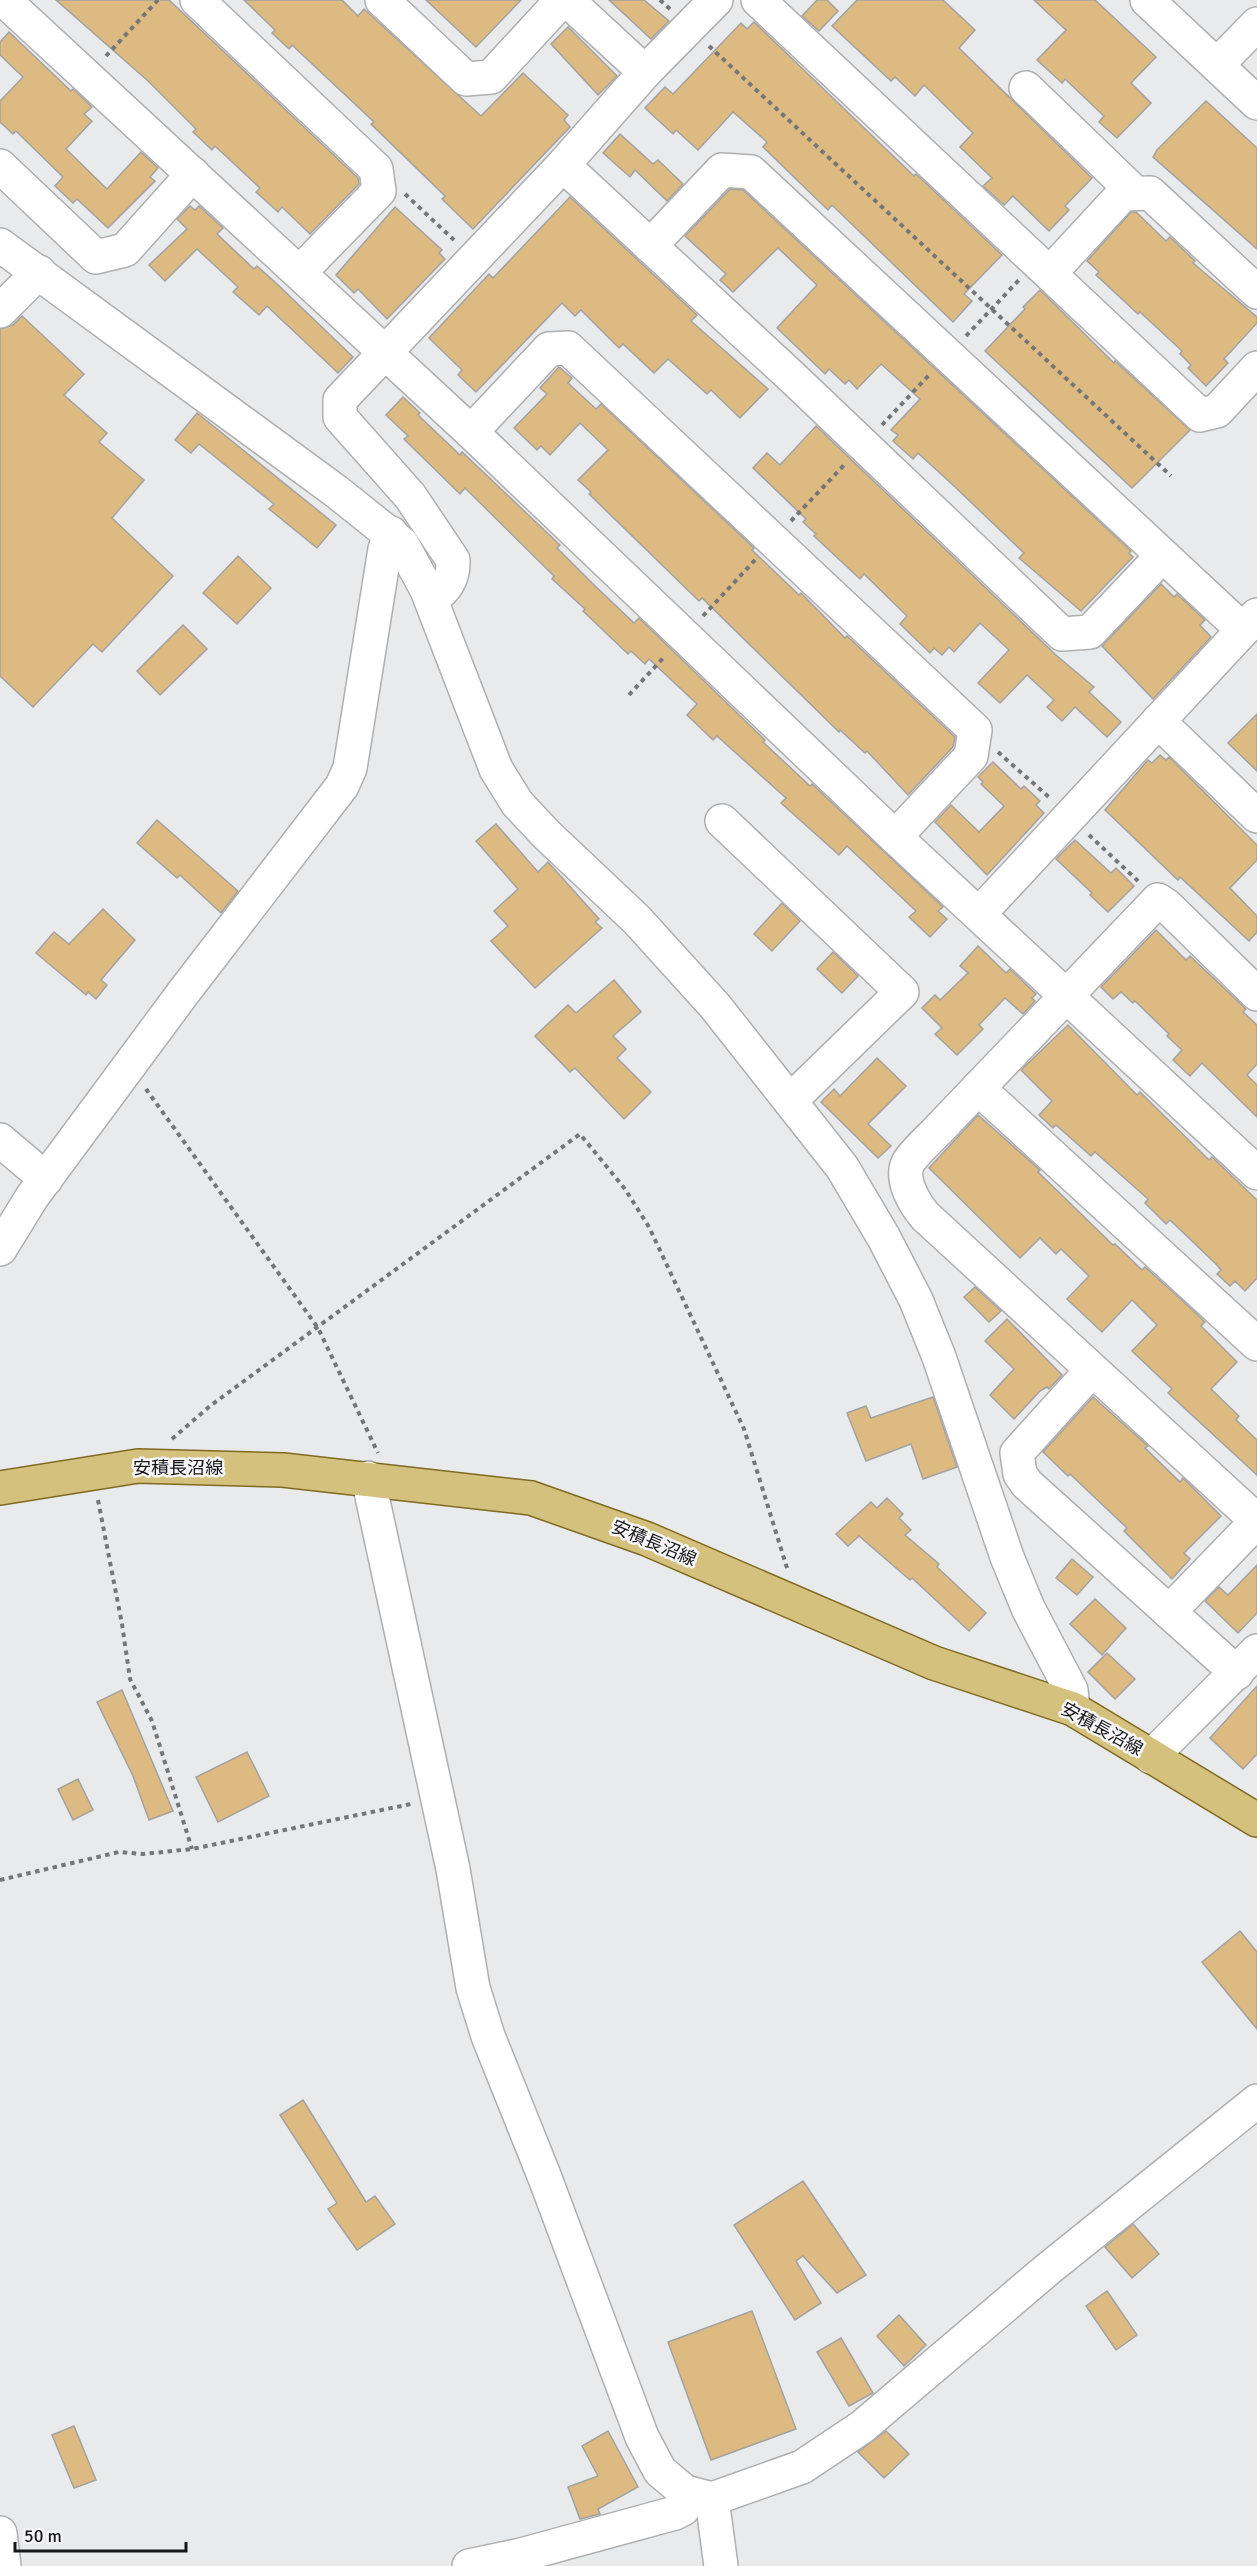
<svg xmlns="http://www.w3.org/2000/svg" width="1257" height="2566" viewBox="0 0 1257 2566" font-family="Signika,'Noto Sans JP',sans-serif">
<rect width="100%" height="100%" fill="#e9eaeb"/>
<g fill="#dcba82" stroke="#a3a2a1" stroke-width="1.5">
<polygon points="56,0 169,0 358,178 359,184 310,234 282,207 278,212 256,192 260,188 215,146 212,150 193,132 196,129 148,81"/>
<polygon points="244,0 342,0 358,16 364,9 481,116 523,73 568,115 564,120 570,127 473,229 442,199 445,196 371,124 374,122 292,45 289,49 272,33 275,30"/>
<polygon points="426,0 521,0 476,47"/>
<polygon points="609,0 644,0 669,21 651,39"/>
<polygon points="817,0 827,0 838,11 819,31 802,16"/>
<polygon points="857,0 943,0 975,30 959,48 1092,178 1065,206 1069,210 1049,231 1013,196 1004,205 983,186 992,178 960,147 973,133 924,85 915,96 895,77 891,81 832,26"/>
<polygon points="1034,0 1095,0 1156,57 1131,83 1151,103 1117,138 1099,122 1104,116 1065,79 1062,83 1037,60 1066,30"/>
<polygon points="754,22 914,176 916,174 1002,255 964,294 972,301 953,322 832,205 828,210 800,183 763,147 767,142 733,112 698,150 676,130 673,134 645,108 665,87 673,94 741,23 747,29"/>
<polygon points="568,27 617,76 598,95 551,44"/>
<polygon points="9,32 71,91 73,89 92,107 84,114 92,121 66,149 107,189 141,152 158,168 150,177 155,181 108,228 77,199 73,203 55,186 63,177 16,131 13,134 0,122 0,101 23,77 0,55 0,42"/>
<polygon points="1206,101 1257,148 1257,249 1153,157 1157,150"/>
<polygon points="620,134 653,164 658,160 683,184 667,201 635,170 630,177 603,153"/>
<polygon points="730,189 743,190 1131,551 1129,553 1133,557 1081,611 1019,558 1024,553 954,486 918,453 913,459 893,441 898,435 891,430 920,399 881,364 857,389 849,380 845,384 829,369 825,374 777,328 817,285 778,248 733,292 720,280 726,274 685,236"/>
<polygon points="570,197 697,315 691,321 768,389 740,418 711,390 707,394 668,359 654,373 623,344 619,348 581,310 575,316 562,303 476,392 458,375 462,370 429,338 489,274 493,278"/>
<polygon points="190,206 195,210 199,206 223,228 217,234 254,269 257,266 276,283 353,357 338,373 267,306 259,315 233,292 238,287 197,249 165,281 149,265 187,229 177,219"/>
<polygon points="395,207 442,250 439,253 445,259 387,319 358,289 354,293 336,275"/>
<polygon points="1131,212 1136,212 1166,241 1170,237 1195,261 1193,263 1257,317 1257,323 1224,359 1228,363 1206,386 1188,368 1191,365 1180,354 1182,351 1140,312 1138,314 1096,275 1099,272 1087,261"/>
<polygon points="1040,290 1114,363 1115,361 1190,430 1132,488 985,351 1025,309 1023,307"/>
<polygon points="22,316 84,374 64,395 107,433 99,442 144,480 112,518 173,576 102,652 93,644 33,707 0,676 0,329 13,325"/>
<polygon points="559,367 572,378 568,383 596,409 601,404 754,548 752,550 799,595 801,593 845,638 847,636 955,737 953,747 908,795 867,751 865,753 840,730 839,732 702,598 699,601 589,494 591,492 578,480 608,450 580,423 550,455 541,446 537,450 514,428 547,394 540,388"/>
<polygon points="403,397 420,413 418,415 460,455 462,452 560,545 557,548 592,583 634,623 639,618 765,740 763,742 810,786 812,784 943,907 938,911 947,919 930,937 909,917 916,911 847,846 839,855 781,803 786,798 717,736 713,740 687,715 697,704 649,659 645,664 631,651 628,654 583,611 585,609 552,579 554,576 465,488 460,494 404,439 408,436 386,415"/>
<polygon points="197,413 336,525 317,548 269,509 274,504 199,444 191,453 175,440"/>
<polygon points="816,426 1057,656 1094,687 1089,692 1121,722 1107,737 1075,707 1062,721 1047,707 1054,700 1027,675 1000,703 978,683 1009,650 980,623 954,652 949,647 942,655 934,648 930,653 900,624 907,616 864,574 860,579 814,536 816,534 803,522 806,519 753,468 767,453 780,465"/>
<polygon points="238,556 271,588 237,624 203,593"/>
<polygon points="1161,584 1174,597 1177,594 1205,620 1200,625 1211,637 1153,699 1102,646"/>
<polygon points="183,625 207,649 160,695 137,671"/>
<polygon points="1257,714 1257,771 1228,743"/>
<polygon points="1160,755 1166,760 1169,757 1257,845 1257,860 1230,888 1257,916 1257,932 1249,941 1180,877 1178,880 1105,810 1148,760 1152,763"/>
<polygon points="993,762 1021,789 1024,786 1040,801 1036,805 1044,813 987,875 935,822 951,805 979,832 1004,806 981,784 983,782 978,777"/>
<polygon points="157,820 238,891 221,913 180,875 177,878 137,843"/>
<polygon points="496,824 538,872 548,862 599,919 595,922 602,928 535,988 491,941 508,926 494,911 518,889 476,841"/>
<polygon points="1075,840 1111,873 1116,868 1134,886 1108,912 1090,895 1092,893 1056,859"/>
<polygon points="782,903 800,921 772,951 754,934"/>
<polygon points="103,909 135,940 101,980 107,985 96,999 88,992 86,995 36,953 54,932 69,944"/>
<polygon points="1156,930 1186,960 1190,956 1246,1009 1243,1012 1257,1025 1257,1064 1247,1075 1257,1085 1257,1117 1202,1063 1190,1076 1173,1060 1182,1050 1167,1036 1169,1034 1135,1001 1133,1003 1121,992 1113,999 1101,987"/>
<polygon points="978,946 1006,973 1010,969 1036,994 1032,998 1035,1001 1023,1014 1005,998 979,1025 983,1029 957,1055 935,1034 942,1028 922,1008 935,995 940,1000 968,973 960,966"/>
<polygon points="833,952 858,976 842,993 817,969"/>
<polygon points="614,980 641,1012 613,1036 626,1049 617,1058 651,1092 624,1119 575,1068 570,1072 535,1036 568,1005 576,1013"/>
<polygon points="1068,1025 1137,1095 1140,1092 1209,1160 1212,1157 1257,1200 1257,1278 1245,1291 1235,1281 1230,1286 1217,1274 1221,1270 1216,1264 1170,1220 1166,1224 1145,1203 1148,1199 1095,1152 1091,1156 1056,1125 1053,1128 1039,1115 1052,1101 1021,1070"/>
<polygon points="877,1058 906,1086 868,1124 891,1146 878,1158 821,1102 834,1089 840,1096"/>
<polygon points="978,1115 1040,1170 1038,1172 1113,1245 1115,1244 1142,1270 1145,1267 1185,1303 1205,1322 1201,1326 1237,1362 1211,1389 1239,1416 1236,1420 1257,1440 1257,1475 1168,1393 1172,1389 1132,1351 1157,1325 1132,1300 1102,1332 1067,1299 1089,1276 1061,1249 1056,1254 1040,1238 1020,1258 929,1168"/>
<polygon points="975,1287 1001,1311 989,1322 964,1297"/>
<polygon points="1007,1319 1062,1375 1049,1389 1047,1387 1040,1391 1014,1419 990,1395 1014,1369 985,1341"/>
<polygon points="933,1397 957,1467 923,1479 911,1444 866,1461 847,1413 866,1406 871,1418"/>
<polygon points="1093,1397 1148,1446 1145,1448 1180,1482 1183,1478 1221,1516 1184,1553 1190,1559 1172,1579 1124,1531 1127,1528 1070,1474 1068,1476 1043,1452"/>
<polygon points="887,1498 903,1514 899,1518 911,1530 905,1535 939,1564 937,1567 986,1613 969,1631 912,1578 910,1580 859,1536 848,1546 836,1534 871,1502 877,1508"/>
<polygon points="1072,1559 1093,1577 1077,1595 1056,1578"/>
<polygon points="1257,1565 1257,1613 1238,1633 1205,1601 1219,1587 1228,1595"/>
<polygon points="1095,1599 1126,1628 1102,1655 1070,1624"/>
<polygon points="1107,1653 1135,1679 1115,1699 1088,1672"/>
<polygon points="1257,1686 1257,1754 1243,1769 1210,1738"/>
<polygon points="122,1690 173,1811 149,1820 133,1776 97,1702"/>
<polygon points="247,1752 269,1796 218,1822 196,1777"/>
<polygon points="78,1779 93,1810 73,1820 58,1789"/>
<polygon points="1240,1931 1257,1952 1257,2029 1202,1962"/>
<polygon points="303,2100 366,2202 375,2196 395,2224 357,2250 328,2209 337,2203 280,2115"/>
<polygon points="803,2181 866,2275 837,2293 803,2256 796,2261 821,2303 795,2320 734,2225"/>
<polygon points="1133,2224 1159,2254 1132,2278 1105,2247"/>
<polygon points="1107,2291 1137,2335 1116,2350 1086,2306"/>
<polygon points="752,2311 796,2429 711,2460 668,2342"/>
<polygon points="899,2315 926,2345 904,2366 877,2336"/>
<polygon points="841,2338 873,2393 849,2406 817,2352"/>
<polygon points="74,2426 96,2480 74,2488 52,2435"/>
<polygon points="608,2431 638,2487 598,2509 600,2514 580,2519 568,2487 598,2476 582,2446"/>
<polygon points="886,2431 909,2454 884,2478 858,2452"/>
</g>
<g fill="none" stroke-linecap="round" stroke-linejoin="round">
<g stroke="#afafb0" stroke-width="36">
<g id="minor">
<polyline points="4,0 471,432 895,837 1257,1173"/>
<polyline points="197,0 376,169 379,191 300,272"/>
<polyline points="382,0 466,79 491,77 562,0"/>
<polyline points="567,0 645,72"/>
<polyline points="758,0 1200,415 1217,411 1257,368"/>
<polyline points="1147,0 1257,103"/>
<polyline points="1217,65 1257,24"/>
<polyline points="1026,88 1135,193"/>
<polyline points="563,165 793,378 1062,634 1090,632 1162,556"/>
<polyline points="0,166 96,257 125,250 193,174"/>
<polyline points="0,245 337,492 402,544 427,590 496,769 517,803 546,834 637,920 715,1006 842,1167 884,1238 916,1300 939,1357 1007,1557 1028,1608 1071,1690 1073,1709"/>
<polyline points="650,246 722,170 751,172 1243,630"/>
<polyline points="1050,273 1123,194 1150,193 1257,292"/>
<polyline points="0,311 39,272"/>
<polyline points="471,432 549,349 568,348 975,730 971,756 895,837"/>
<path d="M 431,600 C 445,590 454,579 453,560 L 410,496 L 340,417 L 340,400 L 563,165 L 645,72 L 716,0"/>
<polyline points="1158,721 1257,816"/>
<polyline points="722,821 902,992 790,1101"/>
<polyline points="980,913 1257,615"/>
<polyline points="978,1088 1257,1344"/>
<polyline points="0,1140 46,1179"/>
<polyline points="0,1249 32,1197 183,993 342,786 350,768 385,549 391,533"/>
<polyline points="1092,1370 1017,1453 1020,1474 1027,1484 1237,1673"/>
<polyline points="368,1478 453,1869 473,1988 488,2036 545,2178 642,2437 660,2471 685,2492 712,2499 802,2467 862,2427 1048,2269 1257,2101"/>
<path d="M 1257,1521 L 925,1216 C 915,1204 900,1180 908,1163 C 915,1151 931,1138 940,1128 L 1158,900 L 1167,906 L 1257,994"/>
<polyline points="1169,1612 1257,1521"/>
<polyline points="1151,1757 1257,1651"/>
<polyline points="712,2499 721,2566"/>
<polyline points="0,2533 4,2566"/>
<polyline points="469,2566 521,2555 675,2513 683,2509 692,2494"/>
</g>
</g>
<g stroke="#806a21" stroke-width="36">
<polyline id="major" points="0,1488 138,1466 283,1470 531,1498 647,1539 934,1663 1073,1709 1257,1820"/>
</g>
<g stroke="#767677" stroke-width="4" stroke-dasharray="4.5 4.5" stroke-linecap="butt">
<polyline points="660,0 671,10"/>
<polyline points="709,46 1171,476"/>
<polyline points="106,56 158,0"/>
<polyline points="405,194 454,240"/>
<polyline points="966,336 1019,280"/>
<polyline points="882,425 930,374"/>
<polyline points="791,521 846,463"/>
<polyline points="703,616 755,560"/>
<polyline points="629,695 665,656"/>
<polyline points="998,752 1051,799"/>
<polyline points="1089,835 1138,881"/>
<polyline points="146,1089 318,1328 378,1453"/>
<polyline points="172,1439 210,1406 580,1134 625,1189 649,1227 744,1429 787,1568"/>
<polyline points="98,1500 122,1624 130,1679 152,1721 192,1849"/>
<polyline points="0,1880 119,1852 143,1854 192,1849 411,1804"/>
</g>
<use href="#minor" stroke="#fff" stroke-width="33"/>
<use href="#major" stroke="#d4c17d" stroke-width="33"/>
</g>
<g text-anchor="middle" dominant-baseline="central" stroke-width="5" stroke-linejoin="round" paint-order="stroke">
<g font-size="18" fill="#171718" stroke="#f7f7f9">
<text x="178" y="1468">安積長沼線</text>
<text transform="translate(654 1543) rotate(23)">安積長沼線</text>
<text transform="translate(1102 1729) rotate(29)">安積長沼線</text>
</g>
</g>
<path d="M15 2542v9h171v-9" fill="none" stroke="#171718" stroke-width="3"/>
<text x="24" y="2542" font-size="18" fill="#171718" stroke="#f7f7f9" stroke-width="4.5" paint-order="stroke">50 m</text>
</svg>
